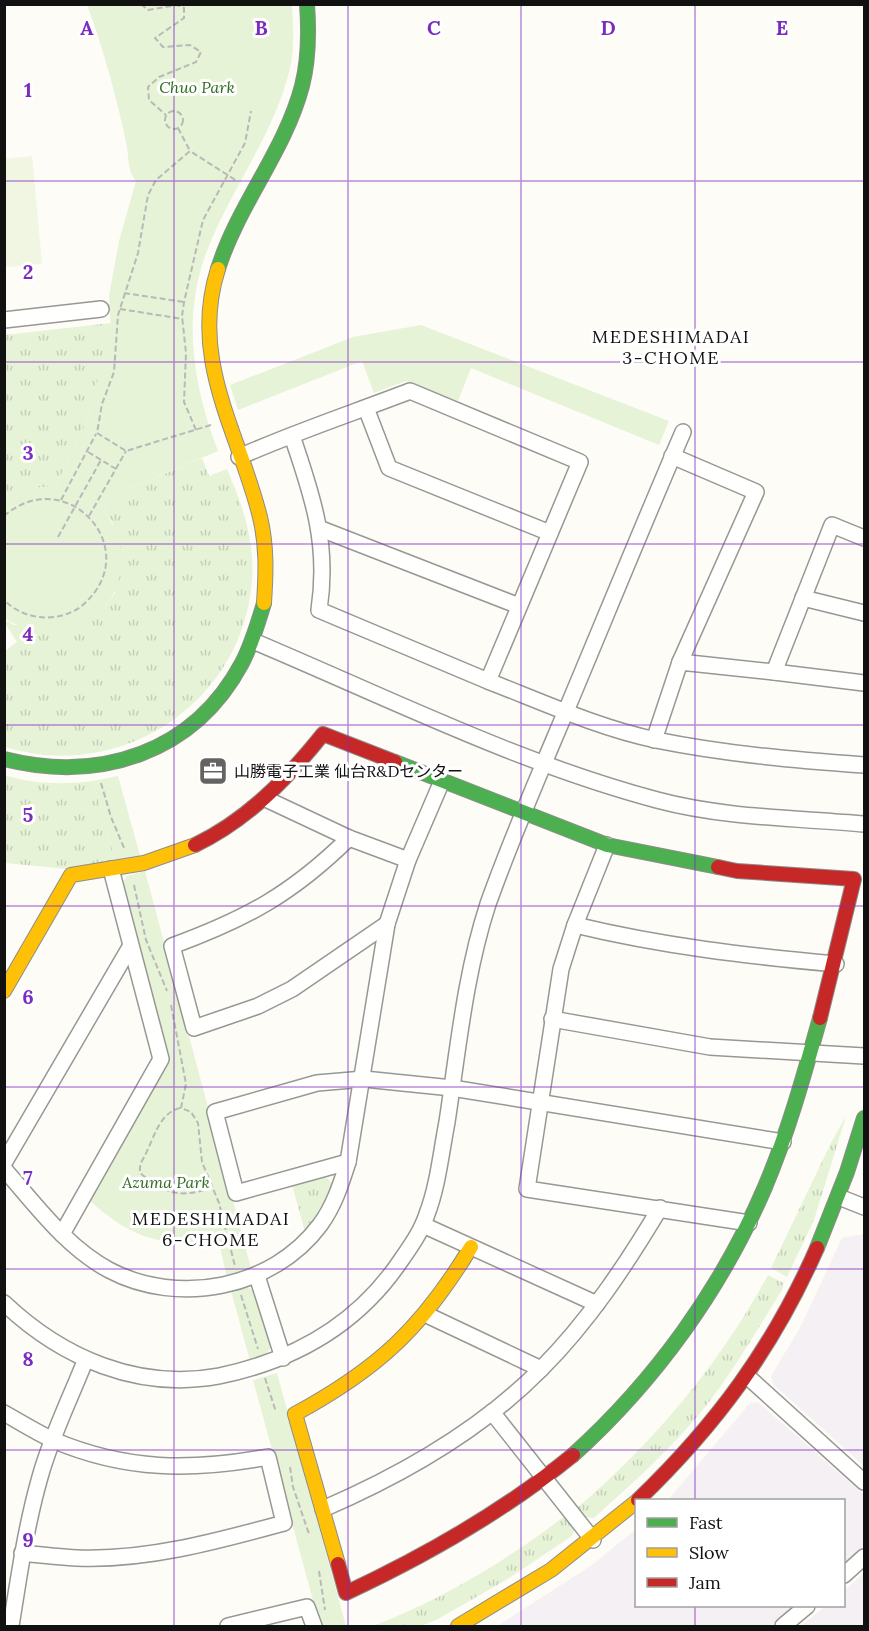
<svg xmlns="http://www.w3.org/2000/svg" width="869" height="1631" viewBox="0 0 869 1631" font-family="Lora,'Noto Sans JP',serif">
<defs>
<pattern id="grass-tufts" width="24" height="20" patternUnits="userSpaceOnUse" patternTransform="scale(1.5)"><rect width="24" height="20" fill="#e7f3d7"/><path d="M3 7l-1-3M5 7V3M7 7l1-3M15 17l-1-3M17 17v-4M19 17l1-3" fill="none" stroke="#c5cfb8"/></pattern>
</defs>
<rect width="100%" height="100%" fill="#fdfcf7"/>
<g fill="#f5f0f3">
<polygon points="864,1234 864,1466 773,1384 771,1376 801,1326 842,1238"/>
<polygon points="758,1402 864,1495 864,1546 844,1564 844,1500 668,1500 750,1403"/>
<polygon points="636,1529 636,1606 794,1606 770,1626 497,1626 592,1565"/>
<polygon points="864,1573 864,1626 801,1626 826,1606 844,1606 844,1591"/>
</g>
<g fill="url(#grass-tufts)">
<polygon points="111,323 112,331 87,420 56,486 35,488 5,502 4,335"/>
<path d="M 202,458 L 209,476 L 227,469 C 242,504 255,540 252,580 C 243,703 121,783 5,747 L 5,651 L 17,642 L 5,623 L 8,621 L 14,625 L 86,624 L 105,608 L 115,593 L 113,523 L 104,510 L 114,495 Z"/>
<path d="M 4,775 C 34,784 62,785 93,781 L 116,863 L 67,869 L 5,863 Z"/>
<polygon points="846,1116 814,1220 787,1277 771,1268 831,1143"/>
<polygon points="325,1177 334,1185 305,1232 292,1185"/>
<path d="M 768,1275 L 784,1283 L 782,1290 C 753,1336 726,1385 689,1426 C 660,1459 627,1488 594,1518 L 584,1517 L 577,1508 C 655,1441 719,1365 768,1275 Z"/>
<path d="M 566,1515 L 575,1527 L 572,1536 L 506,1580 L 438,1619 L 421,1626 L 373,1626 C 441,1600 508,1560 566,1515 Z"/>
</g>
<g fill="#e7f3d7">
<path d="M 87,5 L 292,5 C 293,25 295,48 290,68 C 274,137 227,193 204,259 C 182,323 195,391 218,451 L 114,495 L 104,510 C 157,585 78,669 5,618 L 5,502 L 35,488 L 56,486 L 87,420 L 111,331 L 109,296 L 119,241 L 136,181 C 127,170 129,160 127,147 C 117,98 104,51 87,5 Z"/>
<polygon points="421,325 669,421 659,445 471,368 458,401 406,381 374,393 362,361 238,410 230,385 353,337"/>
<polygon points="118,776 141,859 116,863 93,781"/>
<path d="M 145,871 L 252,1272 L 227,1278 L 219,1242 C 161,1246 133,1240 89,1200 L 168,1060 L 121,885 L 127,876 Z"/>
<polygon points="247,1287 257,1292 271,1347 265,1356 250,1361 231,1291"/>
<polygon points="277,1373 346,1626 320,1626 253,1380"/>
</g>
<polygon fill="#f0f6e1" points="32,156 42,264 5,267 5,159"/>
<g fill="none" stroke-linecap="round" stroke-linejoin="round">
<g stroke="#979795" stroke-width="18">
<g id="street">
<polyline points="4,320 101,309"/>
<polyline points="366,408 389,468 550,533"/>
<polyline points="672,456 756,492 680,662"/>
<path d="M 239,457 C 295,432 353,413 410,391 L 580,462 L 488,681 L 319,610 C 329,545 313,497 292,436"/>
<polyline points="321,529 519,606"/>
<polyline points="803,598 864,613"/>
<path d="M 253,641 C 386,697 518,763 657,800 C 724,818 797,818 864,824"/>
<polyline points="774,672 864,683"/>
<path d="M 488,681 C 542,702 599,728 656,740 C 725,754 795,760 864,765"/>
<polyline points="654,740 680,662 774,672 832,525 864,538"/>
<polyline points="266,799 349,838 408,860"/>
<path d="M 349,838 C 292,894 246,919 172,946 L 194,1028 L 258,1006 L 292,989 L 387,924"/>
<polyline points="607,845 575,925 561,969 527,1189 749,1223"/>
<path d="M 575,925 C 662,946 747,956 836,964"/>
<polyline points="552,1019 710,1047 864,1056"/>
<polyline points="348,1162 236,1193 215,1112 317,1083 364,1079 452,1088 783,1142"/>
<polyline points="4,1163 130,947"/>
<path d="M 4,1169 C 36,1205 66,1247 109,1270 C 179,1307 273,1288 320,1225 C 334,1206 341,1184 348,1162 L 387,924 L 408,860 L 442,781"/>
<polyline points="839,1197 864,1207"/>
<polyline points="423,1225 597,1304"/>
<polyline points="62,1234 161,1059 111,869"/>
<polyline points="257,1276 283,1358"/>
<path d="M 4,1303 C 62,1358 138,1391 219,1376 C 292,1361 353,1328 397,1266 C 408,1250 421,1233 427,1214 C 438,1185 441,1153 447,1122 C 458,1050 465,974 488,904 C 511,839 539,775 566,711 C 605,618 643,525 683,432"/>
<polyline points="427,1315 541,1369"/>
<polyline points="748,1377 864,1482"/>
<polyline points="492,1412 593,1540"/>
<path d="M 4,1413 C 20,1422 36,1432 53,1440 C 126,1471 191,1471 268,1457 L 284,1523 C 218,1541 146,1561 77,1558 C 58,1557 40,1555 22,1553"/>
<path d="M 323,1509 C 402,1475 480,1431 541,1369 C 588,1322 626,1265 660,1208"/>
<polyline points="844,1575 864,1557"/>
<path d="M 11,1626 C 19,1576 26,1526 40,1477 C 51,1437 70,1399 85,1361"/>
<polyline points="228,1626 307,1607 314,1626"/>
<polyline points="783,1626 807,1606"/>
</g>
</g>
<g stroke="#8e8d8b" stroke-width="16">
<g id="fast">
<path d="M 218,269 C 238,205 285,151 302,86 C 309,59 309,31 307,4"/>
<path d="M 4,759 C 100,783 194,753 242,663 C 252,644 258,623 264,603"/>
<polyline points="395,762 607,845 718,867"/>
<polyline points="817,1248 847,1172 864,1118"/>
<path d="M 573,1455 C 655,1381 722,1288 765,1187 C 788,1133 804,1075 820,1018"/>
</g>
</g>
<g stroke="#8e8d8b" stroke-width="16">
<g id="slow">
<path d="M 218,269 C 189,360 239,432 260,517 C 267,546 266,573 264,603"/>
<polyline points="4,991 71,875 144,863 195,845"/>
<path d="M 338,1564 L 295,1414 C 378,1369 422,1328 471,1247"/>
<polyline points="458,1626 551,1570 636,1502"/>
</g>
</g>
<g stroke="#8e8d8b" stroke-width="16">
<g id="jam">
<path d="M 195,845 C 247,820 287,779 323,734 L 395,762"/>
<polyline points="718,867 737,871 854,879 820,1018"/>
<path d="M 638,1500 C 716,1425 773,1348 817,1248"/>
<path d="M 338,1564 L 346,1593 C 427,1555 503,1512 573,1455"/>
</g>
</g>
<g stroke="#b9b9b8" stroke-width="2" stroke-dasharray="6 3" stroke-linecap="butt">
<polyline points="141,4 148,10 177,5 184,8 184,18 155,38 163,47 190,45 201,52 196,62 159,77 148,87 149,100 166,115"/>
<circle cx="174" cy="120" r="9"/>
<polyline points="178,128 190,151"/>
<polyline points="124,293 184,302"/>
<polyline points="120,309 183,319"/>
<polyline points="211,425 126,451 97,433 102,404 114,372 118,315 138,253 148,195 156,180 190,151 237,181"/>
<polyline points="196,430 184,402 186,353 182,316 184,302 203,220 245,143 251,111"/>
<polyline points="88,452 116,469"/>
<polyline points="61,500 96,434"/>
<path d="M 4,516 C 65,463 143,546 87,601 C 79,610 67,615 55,617 C 36,619 18,614 4,600"/>
<polyline points="89,516 126,451"/>
<polyline points="58,537 101,460"/>
<polyline points="101,783 111,817 124,848"/>
<polyline points="134,885 146,940 167,991"/>
<polyline points="171,1005 186,1084 181,1108 191,1112 198,1123 202,1162 219,1203 235,1266"/>
<path d="M 180,1108 C 160,1113 155,1135 147,1151 C 143,1161 139,1162 140,1173 C 165,1193 179,1199 210,1188"/>
<polyline points="241,1295 258,1349"/>
<polyline points="265,1378 276,1412"/>
<polyline points="290,1467 293,1487 309,1534"/>
<polyline points="319,1571 325,1610"/>
</g>
<use href="#street" stroke="#fffffe" stroke-width="15"/>
<use href="#fast" stroke="#4caf50" stroke-width="14"/>
<use href="#slow" stroke="#ffc107" stroke-width="14"/>
<use href="#jam" stroke="#c62828" stroke-width="14"/>
</g>
<path fill="none" stroke="#7b2cbf" stroke-width="1.5" stroke-opacity="0.55" d="M 174,4 L 174,1626M 348,4 L 348,1626M 521,4 L 521,1626M 695,4 L 695,1500M 4,181 L 864,181M 4,362 L 864,362M 4,544 L 864,544M 4,725 L 864,725M 4,906 L 864,906M 4,1087 L 864,1087M 4,1269 L 864,1269M 4,1450 L 864,1450M 695,1606 L 695,1626"/>
<defs>
<g id="office-square" transform="scale(1.5)"><rect x="-9" y="-9" width="18" height="18" rx="4" fill="#646362" stroke="#fff"/><path d="M-6-3h4V-5.5h4V-3h4V5H-6ZM-1-4.5V-3h2v-1.5ZM-6 0V1H6V0Z" fill="#fff"/></g>
</defs>
<g fill-rule="evenodd">
<use href="#office-square" x="213" y="771"/>
</g>
<g text-anchor="middle" dominant-baseline="central" stroke-width="6" stroke-linejoin="round" paint-order="stroke">
<g font-size="16" font-style="italic" fill="#2f6b1f" stroke="#fff">
<text x="197" y="87">Chuo Park</text>
<text x="166" y="1182">Azuma Park</text>
</g>
<g font-size="16" fill="#111" stroke="#fff" text-anchor="start">
<text x="234" y="771">山勝電子工業 仙台R&amp;Dセンター</text>
</g>
<g font-size="18" letter-spacing="1.5" fill="#111" stroke="#fff">
<text x="671" y="336">MEDESHIMADAI<tspan x="671" dy="21">3-CHOME</tspan></text>
<text x="211" y="1218">MEDESHIMADAI<tspan x="211" dy="21">6-CHOME</tspan></text>
</g>
</g>
<g font-size="20" text-anchor="middle" font-weight="bold" fill="#7b2cbf" stroke="#fff" stroke-width="6" stroke-linejoin="round" paint-order="stroke">
<text x="87" y="35">A</text>
<text x="261" y="35">B</text>
<text x="434" y="35">C</text>
<text x="608" y="35">D</text>
<text x="782" y="35">E</text>
<text x="28" y="97">1</text>
<text x="28" y="279">2</text>
<text x="28" y="460">3</text>
<text x="28" y="641">4</text>
<text x="28" y="822">5</text>
<text x="28" y="1004">6</text>
<text x="28" y="1185">7</text>
<text x="28" y="1366">8</text>
<text x="28" y="1547">9</text>
</g>
<rect width="869" height="1631" fill="none" stroke="#111111" stroke-width="12"/>
<rect x="635" y="1499" width="210" height="108" fill="#ffffff" stroke="#a0a0a0" stroke-width="1.5"/>
<rect x="647" y="1518" width="30" height="9" fill="#4caf50" stroke="#a0a0a0" stroke-width="1.5"/>
<text x="689" y="1529" font-size="18" fill="#111111">Fast</text>
<rect x="647" y="1548" width="30" height="9" fill="#ffc107" stroke="#a0a0a0" stroke-width="1.5"/>
<text x="689" y="1559" font-size="18" fill="#111111">Slow</text>
<rect x="647" y="1578" width="30" height="9" fill="#c62828" stroke="#a0a0a0" stroke-width="1.5"/>
<text x="689" y="1589" font-size="18" fill="#111111">Jam</text>
</svg>
